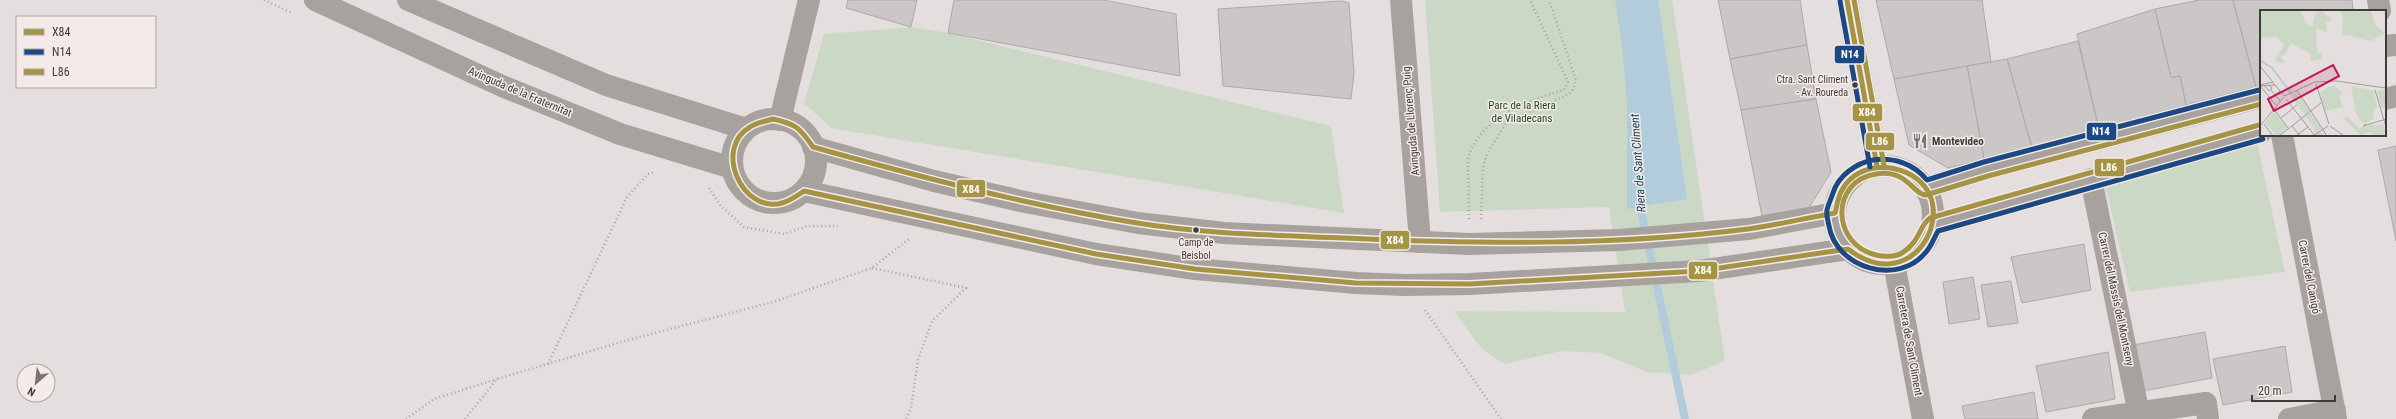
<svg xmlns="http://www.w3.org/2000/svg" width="2396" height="419" viewBox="0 0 2396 419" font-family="'Roboto Condensed',sans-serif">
<rect width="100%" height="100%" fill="#e4dfde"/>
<g fill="#cbd8c6">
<polygon points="1425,0 1672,0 1725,361 1690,375 1647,372 1601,353 1562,351 1504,364 1481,348 1454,311 1625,312 1609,207 1440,212"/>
<polygon points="911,27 948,33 1331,126 1344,213 831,128 804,103 824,34"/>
<polygon points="2257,142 2285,272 2130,292 2106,188"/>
</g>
<polygon fill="#b2ccdc" points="1615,0 1658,0 1687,199 1627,209 1627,105 1622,45"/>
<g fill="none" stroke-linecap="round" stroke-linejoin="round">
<polyline stroke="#b2ccdc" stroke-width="8" points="1638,197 1685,419"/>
</g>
<g fill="#cbc7c6" stroke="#aca9a8">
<polygon points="848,0 917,0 911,27 846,8"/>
<polygon points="954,0 1103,0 1176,14 1180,76 948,33"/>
<polygon points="1718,0 1800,0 1807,45 1730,59"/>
<polygon points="1876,0 1982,0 1991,62 1894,79"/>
<polygon points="2199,0 2233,0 2256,87 2186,105 2180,76 2171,78 2155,9"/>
<polygon points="2233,0 2352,0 2353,11 2261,11 2261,86 2256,87"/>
<polygon points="1342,1 1349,3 1354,73 1351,99 1223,86 1218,9"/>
<polygon points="2155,9 2171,78 2180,76 2186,105 2099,130 2077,34"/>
<polygon points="2078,41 2099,130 2032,148 2007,59"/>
<polygon points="1807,45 1816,99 1741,110 1730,59"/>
<polygon points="2007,59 2032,148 1984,159 1967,66"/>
<polygon points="1967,66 1984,159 1948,168 1909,145 1894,79"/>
<polygon points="1816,99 1831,172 1809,208 1762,216 1741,110"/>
<polygon points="2396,146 2396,241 2378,150"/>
<polygon points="2084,244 2091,290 2022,303 2011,257"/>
<polygon points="1973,277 1980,319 1949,324 1943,282"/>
<polygon points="2011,281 2018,323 1988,327 1981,285"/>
<polygon points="2205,332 2212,378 2143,391 2133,345"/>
<polygon points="2285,346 2292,392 2223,405 2213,359"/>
<polygon points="2108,352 2115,399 2046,412 2036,366"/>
<polygon points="2034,392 2038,419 1965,419 1962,406"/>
</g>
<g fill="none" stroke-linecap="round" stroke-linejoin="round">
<g stroke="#a9a4a2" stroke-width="2.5" stroke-dasharray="1 3" stroke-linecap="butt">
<polyline points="264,0 292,13"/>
<polyline points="709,188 721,206 744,227 784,234 807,226 838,226"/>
<path d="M 1469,219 L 1468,158 C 1479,119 1529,99 1564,90 L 1568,82 L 1530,0"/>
<polyline points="1481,219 1483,168 1487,154 1506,123 1569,94 1574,88 1576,80 1549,0"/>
<polyline points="872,268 966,288 932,321 918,360 911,408 906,419"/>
<polyline points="1425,310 1501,419"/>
<polyline points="548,364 627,197 648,174 655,172"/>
<polyline points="406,419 434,399 497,379"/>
<polyline points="465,419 497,379 628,340 773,302 872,268 909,239"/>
</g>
<g stroke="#a8a29e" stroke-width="22">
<polyline points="1401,0 1420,242"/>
<polyline points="2378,0 2380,11"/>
<polyline points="2385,46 2396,45"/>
<polyline points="2385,99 2396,96"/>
<polyline points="780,120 809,0"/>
<polyline points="2282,135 2336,419"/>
<polyline points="2091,179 2140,419"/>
<polyline points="1925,188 1986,169 2261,97"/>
<polyline points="1933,225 2261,132"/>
<polyline points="2093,419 2206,403 2208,419"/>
<polyline points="2289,419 2335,410"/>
</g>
<g stroke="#a8a29e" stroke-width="22">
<polyline points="315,0 502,86 620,134 732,168"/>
<polyline points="408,0 606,85 746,129"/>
<polyline points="1847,0 1877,166"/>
<circle cx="774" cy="161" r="42"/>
<polyline points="813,147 934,181 1025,202 1138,223 1224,233 1469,244 1619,240 1749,229 1835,213"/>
<circle cx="1884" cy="215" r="49"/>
<polyline points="804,191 1096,254 1195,269 1356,283 1405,285 1470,284 1699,271 1848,249"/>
<polyline points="1894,263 1923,419"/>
</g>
<g stroke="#f4ebe8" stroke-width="8">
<g id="bus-1">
<polyline points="1847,0 1877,166"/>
<path d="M 773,119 C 796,124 800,128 813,147 C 920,177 1027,205 1137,223 C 1205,234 1274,235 1344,238 C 1478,244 1614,246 1748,229 C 1777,225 1806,218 1835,213 C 1837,206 1838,196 1842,190 C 1858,159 1906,162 1925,187 C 1943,210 1930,249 1904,260 C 1884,269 1865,262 1848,249 L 1699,271 L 1470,284 L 1356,283 L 1195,269 L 1096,254 L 804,191 C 798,195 790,201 782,203 C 742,214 713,148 750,127 C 756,123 766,121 773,119 Z"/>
</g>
</g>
<g stroke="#f4ebe8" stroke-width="8">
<g id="bus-2">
<polyline points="1840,1 1870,167"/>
<path d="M 2259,90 L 1984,162 L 1927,180 C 1914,164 1894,157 1873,160 C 1856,163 1838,176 1833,193 C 1831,199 1828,205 1827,210 C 1826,215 1828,221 1829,226 C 1836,268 1898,287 1926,252 C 1931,247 1934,238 1938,231 L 2263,139"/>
</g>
</g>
<g stroke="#f4ebe8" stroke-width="8">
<g id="bus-3">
<polyline points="1854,0 1884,165"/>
<path d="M 2259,125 L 1930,218 C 1919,226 1920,242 1902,253 C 1895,257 1884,257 1876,255 C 1831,244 1830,181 1876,174 C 1908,169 1913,195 1926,195 L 1988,176 L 2261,104"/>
</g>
</g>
<use href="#bus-1" stroke="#a59346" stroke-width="5"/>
<use href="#bus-2" stroke="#1c4883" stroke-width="5"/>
<use href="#bus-3" stroke="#a59346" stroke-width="5"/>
</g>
<defs>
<g id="restaurant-bare" transform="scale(1.2)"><path d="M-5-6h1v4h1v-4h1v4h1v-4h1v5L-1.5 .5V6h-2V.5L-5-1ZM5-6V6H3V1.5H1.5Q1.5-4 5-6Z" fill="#797473" stroke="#f4ebe8" stroke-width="2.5" paint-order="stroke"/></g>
</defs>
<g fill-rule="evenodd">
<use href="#restaurant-bare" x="1920" y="141"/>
</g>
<g fill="#3f3b3a" stroke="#f4ebe8" stroke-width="1.5">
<circle cx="1855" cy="85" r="3.5"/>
<circle cx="1196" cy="230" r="3.5"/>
</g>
<g text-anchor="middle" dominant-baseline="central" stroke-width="3" stroke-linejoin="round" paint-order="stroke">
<g font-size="10" fill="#3f3b3a" stroke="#f4ebe8" text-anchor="end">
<text x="1848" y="79">Ctra. Sant Climent<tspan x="1848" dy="13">- Av. Roureda</tspan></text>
<text x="1196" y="242" text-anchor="middle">Camp de<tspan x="1196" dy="13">Beisbol</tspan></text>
</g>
<g font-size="11" fill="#3f3b3a" stroke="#f4ebe8">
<text transform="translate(520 92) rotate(23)">Avinguda de la Fraternitat</text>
<text transform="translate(1411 121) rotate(-95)">Avinguda de Llorenç Puig</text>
<text transform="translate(2309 277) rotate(79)">Carrer del Canigó</text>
<text transform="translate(2116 299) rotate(78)">Carrer del Massís del Montseny</text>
<text transform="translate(1909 341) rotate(80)">Carretera de Sant Climent</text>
</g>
<g font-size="11" fill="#244b20" stroke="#f4ebe8">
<text x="1522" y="105">Parc de la Riera<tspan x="1522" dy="13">de Viladecans</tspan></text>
</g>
<g font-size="11" font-weight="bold" fill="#3f3b3a" stroke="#f4ebe8" text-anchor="start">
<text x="1932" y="141">Montevideo</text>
</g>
<g font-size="12" font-style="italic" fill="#0a3e56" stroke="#f4ebe8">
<text transform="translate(1638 163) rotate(-94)">Riera de Sant Climent</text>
</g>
</g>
<g transform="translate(2260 10)">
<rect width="126" height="126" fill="#e4dfde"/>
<path d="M 0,0 L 40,0 L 46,13 L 52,16 L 56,2 L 62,1 L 70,7 L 72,11 L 66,12 L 67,22 L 56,18 L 57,43 L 62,43 L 62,49 L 50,51 L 51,44 L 31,33 L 25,45 L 20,46 L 26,52 L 20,53 L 15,50 L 11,55 L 24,35 L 17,27 L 0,28 ZM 80,0 L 112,2 L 115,15 L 125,23 L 111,31 L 86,25 L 82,27 L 83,9 ZM 74,76 L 81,81 L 80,90 L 84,97 L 65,101 L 60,83 L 67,77 ZM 91,76 L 114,81 L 117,98 L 114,99 L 113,109 L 103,114 L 96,103 ZM 33,78 L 35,79 L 31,81 L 33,84 L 37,81 L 50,101 L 47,104 L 51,103 L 61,119 L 59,121 L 66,126 L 55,125 L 54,118 L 27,81 ZM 126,80 L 126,99 L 121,97 L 117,81 ZM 14,101 L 27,118 L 17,126 L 5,113 ZM 86,106 L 99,118 L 113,114 L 114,116 L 123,114 L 126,124 L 115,126 L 109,122 L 101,126 L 83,108 Z" fill="#cbd8c6"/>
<path fill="none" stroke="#b2ccdc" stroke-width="2" d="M 0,50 L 12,58 L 31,83"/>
<path fill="none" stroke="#a29d9c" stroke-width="1" d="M 0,56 L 24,86M 56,74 L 69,114M 0,75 L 13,72M 0,76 L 16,95M 1,76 L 15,75M 5,76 L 9,81 L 12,78 L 9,75M 11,80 L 20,91M 37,80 L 67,126M 115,80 L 126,117M 24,86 L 55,72 L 76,71 L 126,78M 10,89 L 20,81M 26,89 L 55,126M 14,99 L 28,118M 21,108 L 37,95M 4,114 L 13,126M 106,114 L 103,116 L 126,109M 0,116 L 24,87M 32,116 L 40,126M 70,116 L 84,126M 19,126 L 61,93M 36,126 L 48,117M 53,126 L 68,116"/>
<path fill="#c2185b" fill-opacity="0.15" stroke="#c2185b" stroke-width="2" d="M 73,55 L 79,66 L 14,101 L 8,89 Z"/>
<rect width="126" height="126" fill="none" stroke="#3f3b3a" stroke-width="2"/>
</g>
<g stroke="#f4ebe8" stroke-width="1.5">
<rect x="1834" y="45" width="31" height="19" rx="4" fill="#1c4883"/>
<rect x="1852" y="103" width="31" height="19" rx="4" fill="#a59346"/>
<rect x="2086" y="122" width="31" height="19" rx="4" fill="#1c4883"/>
<rect x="1865" y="132" width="30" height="19" rx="4" fill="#a59346"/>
<rect x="2094" y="158" width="31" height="19" rx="4" fill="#a59346"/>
<rect x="956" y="179" width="30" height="19" rx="4" fill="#a59346"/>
<rect x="1380" y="230" width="30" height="20" rx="4" fill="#a59346"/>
<rect x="1688" y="261" width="30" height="19" rx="4" fill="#a59346"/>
</g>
<g font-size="11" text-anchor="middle" font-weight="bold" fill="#fff">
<text x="1850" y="58">N14</text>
<text x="1867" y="116">X84</text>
<text x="2101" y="135">N14</text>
<text x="1880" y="145">L86</text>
<text x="2109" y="171">L86</text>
<text x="971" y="193">X84</text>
<text x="1395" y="244">X84</text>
<text x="1703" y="274">X84</text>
</g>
<rect x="16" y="16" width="140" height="72" fill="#f4ebe8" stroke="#aca5a2"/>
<rect x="24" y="29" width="20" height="6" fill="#a59346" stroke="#aca5a2"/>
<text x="52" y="36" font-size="12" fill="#3f3b3a">X84</text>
<rect x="24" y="49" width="20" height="6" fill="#1c4883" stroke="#aca5a2"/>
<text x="52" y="56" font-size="12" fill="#3f3b3a">N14</text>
<rect x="24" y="69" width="20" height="6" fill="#a59346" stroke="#aca5a2"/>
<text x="52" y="76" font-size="12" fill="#3f3b3a">L86</text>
<g transform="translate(36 383) rotate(208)"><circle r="19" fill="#f4ebe8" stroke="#aca5a2"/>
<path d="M0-3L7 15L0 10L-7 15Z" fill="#797473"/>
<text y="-6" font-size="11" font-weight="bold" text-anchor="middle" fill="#3f3b3a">N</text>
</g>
<path d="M2252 395v6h83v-6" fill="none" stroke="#3f3b3a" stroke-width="2"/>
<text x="2258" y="395" font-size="12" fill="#3f3b3a" stroke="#f4ebe8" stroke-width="3" paint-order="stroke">20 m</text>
</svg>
